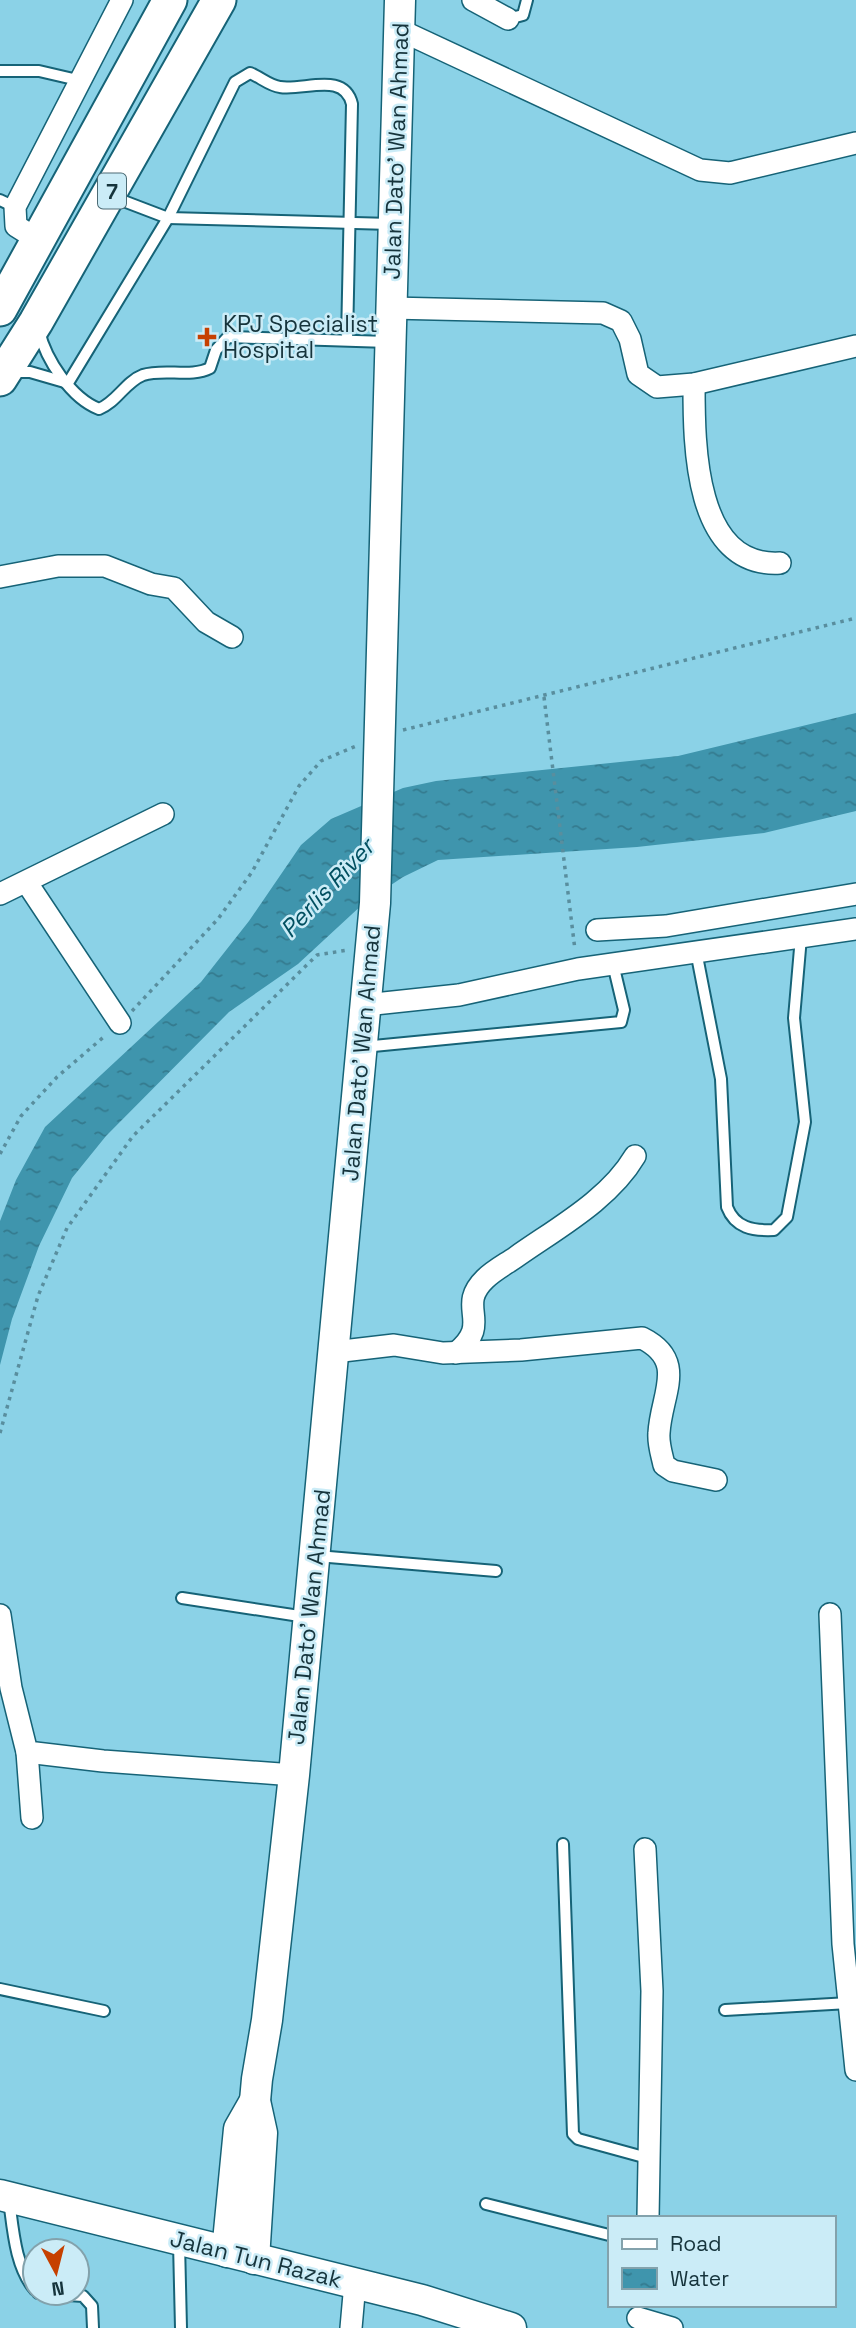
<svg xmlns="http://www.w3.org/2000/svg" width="856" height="2328" viewBox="0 0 856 2328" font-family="'Space Grotesk',sans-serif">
<defs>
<pattern id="water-ripples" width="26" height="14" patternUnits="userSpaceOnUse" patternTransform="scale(1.75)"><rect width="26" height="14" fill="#3f95ad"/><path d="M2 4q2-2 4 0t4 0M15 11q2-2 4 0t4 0" fill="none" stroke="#347a8e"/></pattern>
</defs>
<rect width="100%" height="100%" fill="#8bd2e7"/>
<polygon fill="url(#water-ripples)" points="856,713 856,811 764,833 637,847 438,860 403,877 364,903 298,964 229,1012 106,1136 72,1178 39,1246 12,1319 0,1365 0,1221 16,1180 45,1127 201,982 249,921 301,845 331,819 403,788 436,781 678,756"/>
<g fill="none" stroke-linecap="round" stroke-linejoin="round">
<g stroke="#166377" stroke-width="14">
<g id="lane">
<polyline points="508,19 523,15 527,0"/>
<polyline points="0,71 39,71 82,81"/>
<polyline points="113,197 168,218 391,224"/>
<polyline points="0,200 15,207"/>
<path d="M 39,331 C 46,360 71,398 99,409 C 117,402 125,382 143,375 C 164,368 191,378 210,368 L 216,350 L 228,337 L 388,342"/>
<polyline points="9,372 30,372 68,383"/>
<path d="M 68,383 L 168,218 L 235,82 L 250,73 C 260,77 270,86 280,87 C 304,91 344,71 352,104 L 347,340"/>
<path d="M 696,951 L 721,1079 L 727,1207 C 735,1228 753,1231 774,1230 L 787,1217 L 805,1122 L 794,1018 L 801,937"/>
<polyline points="363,1047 621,1022 624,1010 613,964"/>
<polyline points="317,1556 496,1571"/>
<polyline points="182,1598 306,1617"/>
<polyline points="563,1844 573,2134 578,2139 651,2159"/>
<polyline points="0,1989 104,2011"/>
<polyline points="725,2010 849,2003"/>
<path d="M 9,2200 C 13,2229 15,2267 35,2290"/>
<polyline points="486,2204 609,2235"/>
<polyline points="179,2243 181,2328"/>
<polyline points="38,2293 83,2296 92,2306 93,2328"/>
</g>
</g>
<g stroke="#166377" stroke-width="24">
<g id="street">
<polyline points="473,0 508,19"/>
<polyline points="400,30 700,170 730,173 856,143"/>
<polyline points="40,241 16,226 15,207 122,0"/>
<polyline points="391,308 603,313 621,321 630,339 638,374 657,387 694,384 856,346"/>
<path d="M 694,384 C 694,444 694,568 780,563"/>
<polyline points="0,577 58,566 105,566 151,584 174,588 206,622 232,637"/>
<polyline points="27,883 120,1023"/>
<polyline points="0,894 163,814"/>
<polyline points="597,930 666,926 856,894"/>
<polyline points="365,1005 459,995 578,969 856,929"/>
<path d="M 334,1352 L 394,1345 L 443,1353 L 521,1350 L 642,1338 C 688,1361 661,1394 659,1433 C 658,1444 662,1455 664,1465 L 673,1471 L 716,1480"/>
<path d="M 456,1353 C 494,1322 455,1308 485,1279 C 494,1270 506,1264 516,1257 C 557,1228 609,1200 635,1156"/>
<polyline points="830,1614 843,1944 856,2070"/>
<polyline points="0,1615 11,1688 27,1752 103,1761 294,1775"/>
<polyline points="27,1752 32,1818"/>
<polyline points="645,1849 652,1991 648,2218"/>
<polyline points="638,2318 672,2328"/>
<polyline points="351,2328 355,2283"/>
</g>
</g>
<g stroke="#166377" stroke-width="33">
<g id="secondary">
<polyline points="0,2195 422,2300 511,2328"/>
<polyline points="227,2252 239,2129 255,2101"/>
<polyline points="254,2259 262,2133 255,2101 257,2079 267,2020 294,1775 375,903 400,0"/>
</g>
</g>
<g stroke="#166377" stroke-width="37">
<g id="primary">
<polyline points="0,309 170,0"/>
<polyline points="0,379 36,322 219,0"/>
</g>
</g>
<g stroke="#598e9e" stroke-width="3.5" stroke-dasharray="3.5 5" stroke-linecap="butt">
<polyline points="544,697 575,950"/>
<polyline points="403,730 856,618"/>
<polyline points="132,1011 218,919 252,872 299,786 321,761 356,746"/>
<polyline points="0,1154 21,1116 57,1077 106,1035"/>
<polyline points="0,1433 38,1296 67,1228 133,1136 317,955 348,950"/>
</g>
<use href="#lane" stroke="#fff" stroke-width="10"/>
<use href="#street" stroke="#fff" stroke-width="21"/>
<use href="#secondary" stroke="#fff" stroke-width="30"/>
<use href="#primary" stroke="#fff" stroke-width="33"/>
</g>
<path fill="#c64000" stroke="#cbecf7" stroke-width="2.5" d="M203.5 326.5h7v7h7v7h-7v7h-7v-7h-7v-7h7z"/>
<g text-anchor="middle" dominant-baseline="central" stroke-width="5" stroke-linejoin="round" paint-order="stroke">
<rect fill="#cbecf7" stroke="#4c6b74" stroke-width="2" x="98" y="173.5" width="28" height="35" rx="5"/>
<g font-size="21" font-weight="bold" fill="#16343c">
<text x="112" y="191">7</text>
</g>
<g font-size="23" fill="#16343c" stroke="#cbecf7">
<text transform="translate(396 151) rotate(-88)">Jalan Dato' Wan Ahmad</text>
<text transform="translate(361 1053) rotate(-85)">Jalan Dato' Wan Ahmad</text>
<text transform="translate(309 1617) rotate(-84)">Jalan Dato' Wan Ahmad</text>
<text transform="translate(256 2259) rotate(14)">Jalan Tun Razak</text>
</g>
<g font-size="23" fill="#16343c" stroke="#cbecf7" text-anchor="start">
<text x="223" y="324">KPJ Specialist<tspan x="223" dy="26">Hospital</tspan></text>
</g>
<g font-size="24" font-style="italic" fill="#014f60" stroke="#cbecf7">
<text transform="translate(327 888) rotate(-47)">Perlis River</text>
</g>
</g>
<rect x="608" y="2216" width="228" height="91" fill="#cbecf7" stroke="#83a2ac" stroke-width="2"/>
<rect x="622" y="2239" width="35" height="10" fill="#ffffff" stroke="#83a2ac" stroke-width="2"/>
<text x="670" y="2251" font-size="21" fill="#16343c">Road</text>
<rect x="622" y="2268" width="35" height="21" fill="url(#water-ripples)" stroke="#83a2ac" stroke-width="2"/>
<text x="670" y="2286" font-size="21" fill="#16343c">Water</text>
<g transform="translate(56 2272) rotate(173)"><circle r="33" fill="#cbecf7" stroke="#83a2ac" stroke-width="2"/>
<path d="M0-5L12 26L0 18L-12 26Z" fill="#c64000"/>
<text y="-10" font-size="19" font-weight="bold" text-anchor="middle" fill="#16343c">N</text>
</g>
</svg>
